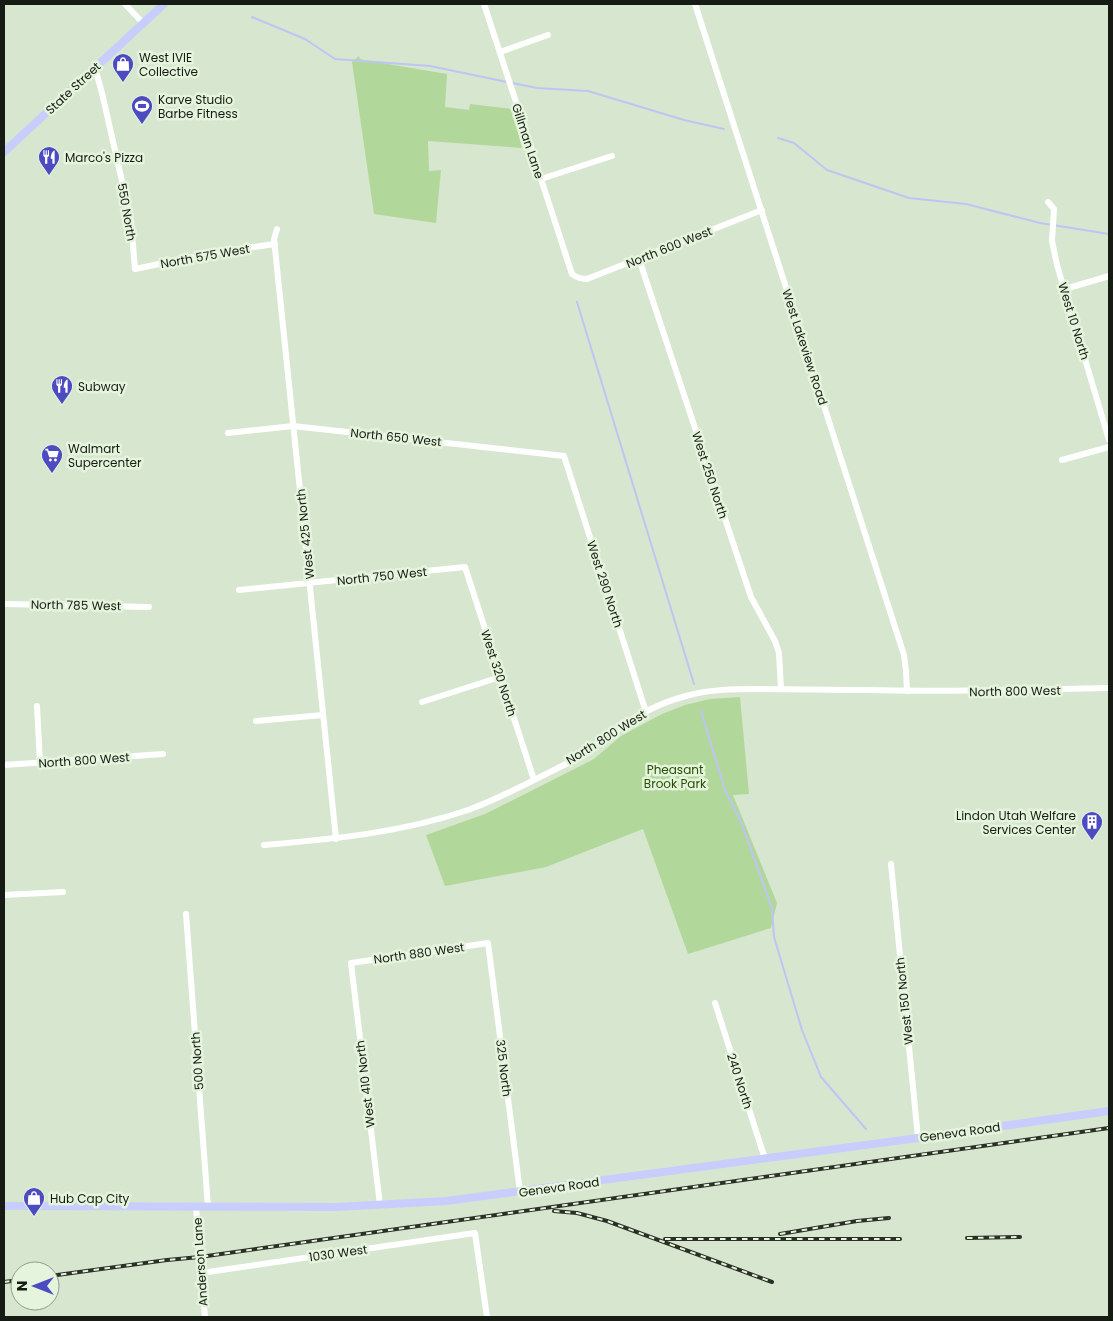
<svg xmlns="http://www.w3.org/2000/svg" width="1113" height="1321" viewBox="0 0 1113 1321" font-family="Poppins,sans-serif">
<rect width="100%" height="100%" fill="#d7e6cf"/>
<g fill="#b1d89a">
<polygon points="359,56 360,59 364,60 447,74 445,107 469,110 470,104 512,109 522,148 428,141 429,171 441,170 436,223 374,214 352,62"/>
<polygon points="740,697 749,794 733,795 777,903 771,928 688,954 643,829 546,867 445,886 426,835 485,814 529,792 594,759 621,736 662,714 685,705 710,699"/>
</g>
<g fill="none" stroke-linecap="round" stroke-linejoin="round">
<g stroke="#bfc5f3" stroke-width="2">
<polyline points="252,17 305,39 335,59 430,66 507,82"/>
<polyline points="512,83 537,88 588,91 684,120 724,129"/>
<polyline points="778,138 794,143 827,170 909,198 966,204 1040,223 1109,234"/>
<polyline points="577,302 694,684"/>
<polyline points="701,711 725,790 741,822 772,908 774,937 802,1030 821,1077 866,1129"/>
</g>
<g stroke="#fff" stroke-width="6">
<polyline points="125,4 143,23"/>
<path d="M 484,4 L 572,274 C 577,278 581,279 587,279 L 762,210"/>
<polyline points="695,4 904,655 906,671 907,691"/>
<polyline points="500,52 548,35"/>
<polyline points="95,68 102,93 131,221 135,269 212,253 275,244"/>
<polyline points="541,179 612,156"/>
<polyline points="1048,202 1054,209 1052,241 1057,265 1109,440"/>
<polyline points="277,229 274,239 336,839"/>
<polyline points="639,259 751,597 775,641 779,653 781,689"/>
<polyline points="1065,289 1109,276"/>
<polyline points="228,433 293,426 564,456 646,712"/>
<polyline points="1062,460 1109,447"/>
<polyline points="239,590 465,567 534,780"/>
<polyline points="4,604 149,607"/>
<polyline points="422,702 500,677"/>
<polyline points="37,706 40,763"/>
<polyline points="256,721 323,715"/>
<polyline points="4,765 163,754"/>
<path d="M 264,845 C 333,839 401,833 468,810 C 504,797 537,778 572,761 C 586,754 598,743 611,734 C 633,717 659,703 686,696 C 710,689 735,689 760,689 C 796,689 831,690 866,690 C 947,692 1028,690 1109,688"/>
<polyline points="891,864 918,1138"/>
<polyline points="4,895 63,892"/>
<polyline points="186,914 208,1207"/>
<polyline points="715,1003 765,1159"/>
<polyline points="380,1205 351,963 488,943 520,1192"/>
<polyline points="196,1207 205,1317"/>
<polyline points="201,1273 475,1233 487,1317"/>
</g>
<g stroke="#c7cdfd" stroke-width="8">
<polyline points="4,152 164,4"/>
<polyline points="4,1206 336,1207 446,1201 918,1138 1109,1111"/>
</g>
<g stroke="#2a3026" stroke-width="4">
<g id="rail">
<polyline points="554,1211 577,1213 607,1221 772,1282"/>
<polyline points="780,1234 857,1221 889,1218"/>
<polyline points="967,1238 1020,1237"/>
<polyline points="665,1239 900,1239"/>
<polyline points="50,1276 167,1260 200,1257 1109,1128"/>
<polyline points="4,1282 20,1280"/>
</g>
</g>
<use href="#rail" stroke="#e5f4dc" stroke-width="2" stroke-dasharray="5.5" stroke-linecap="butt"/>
</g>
<defs>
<g id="shop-pin" transform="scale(1.125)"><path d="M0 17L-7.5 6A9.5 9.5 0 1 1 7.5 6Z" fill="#4d4bc1" stroke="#e5f4dc"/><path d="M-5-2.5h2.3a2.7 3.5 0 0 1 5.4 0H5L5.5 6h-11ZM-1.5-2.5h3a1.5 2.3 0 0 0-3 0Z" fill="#fff"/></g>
<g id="stadium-pin" transform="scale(1.125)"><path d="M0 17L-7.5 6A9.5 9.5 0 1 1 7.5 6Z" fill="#4d4bc1" stroke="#e5f4dc"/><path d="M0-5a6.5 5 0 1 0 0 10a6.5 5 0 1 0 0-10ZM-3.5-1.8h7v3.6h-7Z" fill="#fff"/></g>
<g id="restaurant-pin" transform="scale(1.125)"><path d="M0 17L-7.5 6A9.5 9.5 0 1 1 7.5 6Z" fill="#4d4bc1" stroke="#e5f4dc"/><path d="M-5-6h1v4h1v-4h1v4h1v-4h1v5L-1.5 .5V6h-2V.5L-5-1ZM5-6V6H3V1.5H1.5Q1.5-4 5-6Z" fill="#fff"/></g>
<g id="supermarket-pin" transform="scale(1.125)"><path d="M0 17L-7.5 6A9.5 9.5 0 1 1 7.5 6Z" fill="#4d4bc1" stroke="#e5f4dc"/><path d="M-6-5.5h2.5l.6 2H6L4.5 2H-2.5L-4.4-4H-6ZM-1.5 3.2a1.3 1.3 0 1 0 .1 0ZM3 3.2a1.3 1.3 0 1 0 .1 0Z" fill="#fff"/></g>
<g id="building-pin" transform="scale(1.125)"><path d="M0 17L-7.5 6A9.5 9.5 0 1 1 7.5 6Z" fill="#4d4bc1" stroke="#e5f4dc"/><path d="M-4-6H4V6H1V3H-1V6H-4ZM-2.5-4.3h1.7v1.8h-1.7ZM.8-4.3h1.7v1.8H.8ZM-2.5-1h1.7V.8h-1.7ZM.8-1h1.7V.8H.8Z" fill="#fff"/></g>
</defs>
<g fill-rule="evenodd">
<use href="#shop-pin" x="123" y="64"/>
<use href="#stadium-pin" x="142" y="106"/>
<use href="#restaurant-pin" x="49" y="157"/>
<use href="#restaurant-pin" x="62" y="386"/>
<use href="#supermarket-pin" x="52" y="455"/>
<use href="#building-pin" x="1092" y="822"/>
<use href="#shop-pin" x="34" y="1198"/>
</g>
<g text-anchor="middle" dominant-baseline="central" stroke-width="5" stroke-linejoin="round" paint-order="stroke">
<g font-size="12" fill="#161b13" stroke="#e5f4dc" text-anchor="start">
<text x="139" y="57">West IVIE<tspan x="139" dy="14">Collective</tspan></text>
<text x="158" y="99">Karve Studio<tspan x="158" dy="14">Barbe Fitness</tspan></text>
<text x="65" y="157">Marco's Pizza</text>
<text x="78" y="386">Subway</text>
<text x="68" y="448">Walmart<tspan x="68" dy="14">Supercenter</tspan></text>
<text x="1076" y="815" text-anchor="end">Lindon Utah Welfare<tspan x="1076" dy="14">Services Center</tspan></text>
<text x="50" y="1198">Hub Cap City</text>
</g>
<g font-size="12" fill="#161b13" stroke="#e5f4dc">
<text transform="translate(73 88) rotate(-43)">State Street</text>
<text transform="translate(528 141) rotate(72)">Gillman Lane</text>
<text transform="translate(127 212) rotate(80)">550 North</text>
<text transform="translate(669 247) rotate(-22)">North 600 West</text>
<text transform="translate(205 256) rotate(-10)">North 575 West</text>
<text transform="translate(1074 321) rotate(73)">West 10 North</text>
<text transform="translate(805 347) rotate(72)">West Lakeview Road</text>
<text transform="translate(396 437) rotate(6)">North 650 West</text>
<text transform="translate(710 475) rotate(72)">West 250 North</text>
<text transform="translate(305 534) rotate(-96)">West 425 North</text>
<text transform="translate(382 576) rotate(-6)">North 750 West</text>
<text transform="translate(605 584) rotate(72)">West 290 North</text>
<text transform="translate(76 605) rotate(1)">North 785 West</text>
<text transform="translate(499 673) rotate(72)">West 320 North</text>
<text transform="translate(1015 691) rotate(-1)">North 800 West</text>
<text transform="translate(606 737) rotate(-32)">North 800 West</text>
<text transform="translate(84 760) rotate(-4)">North 800 West</text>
<text transform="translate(419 953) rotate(-8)">North 880 West</text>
<text transform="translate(904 1001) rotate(-96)">West 150 North</text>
<text transform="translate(197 1061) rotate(-94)">500 North</text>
<text transform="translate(504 1068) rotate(83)">325 North</text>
<text transform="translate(740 1081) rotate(72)">240 North</text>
<text transform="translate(365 1084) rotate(-97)">West 410 North</text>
<text transform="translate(960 1132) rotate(-8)">Geneva Road</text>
<text transform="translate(559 1187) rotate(-8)">Geneva Road</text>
<text transform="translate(338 1253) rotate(-8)">1030 West</text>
<text transform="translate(200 1262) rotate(-94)">Anderson Lane</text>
</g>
<g font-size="12" fill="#284f01" stroke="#e5f4dc">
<text x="675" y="769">Pheasant<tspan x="675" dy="14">Brook Park</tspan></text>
</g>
</g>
<rect width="1113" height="1321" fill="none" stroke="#161b13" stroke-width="10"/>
<g transform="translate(35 1286) rotate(270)"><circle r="24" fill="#e5f4dc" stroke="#929d8c"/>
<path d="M0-4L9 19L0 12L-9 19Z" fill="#4d4bc1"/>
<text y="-8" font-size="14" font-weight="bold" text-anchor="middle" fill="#161b13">N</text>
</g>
</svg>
